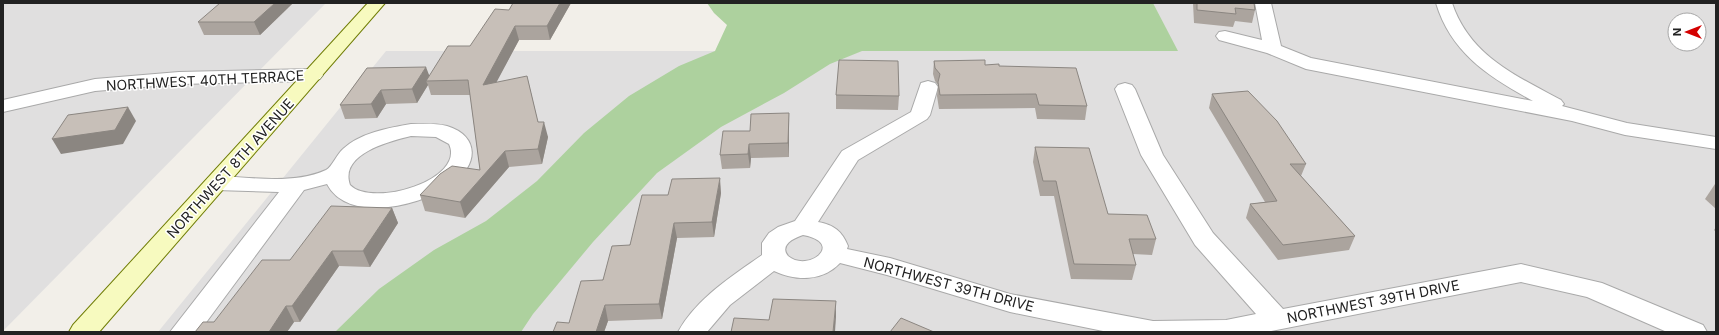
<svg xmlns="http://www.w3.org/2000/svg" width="1719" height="335" viewBox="0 0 1719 335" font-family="Inter,sans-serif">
<rect width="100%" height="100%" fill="#f2efe9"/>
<g fill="#e0dfdf" fill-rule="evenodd">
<polygon points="3,3 326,3 3,331"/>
<path d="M 1153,3 L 1716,3 L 1716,332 L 158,332 L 386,51 L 1177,51 ZM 1675,20 L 1699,20 L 1699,44 L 1675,44 Z"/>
</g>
<polygon fill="#add19e" points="707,3 1153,3 1178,51 862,51 830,64 784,93 721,127 657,173 593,242 533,314 521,332 335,332 379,289 434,250 486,221 537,181 584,133 629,96 679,66 715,51 727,25 714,13"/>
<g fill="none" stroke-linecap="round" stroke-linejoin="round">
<g stroke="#a9a9a9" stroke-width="2">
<g id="street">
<path d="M 1255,3 L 1271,3 L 1281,46 L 1311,58 L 1533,101 C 1489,77 1451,53 1436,3 L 1452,3 C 1470,56 1515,75 1561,100 L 1564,104 L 1562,106 L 1627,123 L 1716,137 L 1716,149 L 1625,135 L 1572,121 L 1306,69 L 1267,53 L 1219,40 L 1216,36 L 1219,32 L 1225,31 L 1262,40 Z"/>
<polygon points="313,69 320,71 323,75 320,79 313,81 179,84 95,91 3,112 3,100 95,79 179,72"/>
<path d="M 928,81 L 935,83 L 938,87 L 930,115 L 927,119 L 858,160 L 818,222 C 834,225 842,231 848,246 L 847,249 L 890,258 L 1010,294 L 1153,321 L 1226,320 L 1256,314 L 1195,245 L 1141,155 L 1115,89 L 1118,85 L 1125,83 L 1132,85 L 1135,89 L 1163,155 L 1213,233 L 1283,309 L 1521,264 L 1602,283 L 1703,325 L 1707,332 L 1667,332 L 1587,297 L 1521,282 L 1266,332 L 1108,332 L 1010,312 L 887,275 L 840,263 C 822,282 796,281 774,271 L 730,305 L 707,332 L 678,332 C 697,298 731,277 762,255 L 762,243 L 769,233 L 778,227 L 795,221 L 842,151 L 911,112 L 921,83 ZM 803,235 C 846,243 808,273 788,256 C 779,245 794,238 803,235 Z"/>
<path d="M 411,124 C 423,124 435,123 447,126 C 480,136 478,165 453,183 C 425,205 348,225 327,184 L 304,190 L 199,332 L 170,332 L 279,192 L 216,190 L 208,188 L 205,183 L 208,178 L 216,176 C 251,177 293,185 326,170 C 332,167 337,154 343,149 C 360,133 388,128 411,124 ZM 411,136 L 436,137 L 449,144 C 466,180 372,208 350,185 C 339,154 390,141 411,136 Z"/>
</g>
</g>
<g stroke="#707d05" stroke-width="2">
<polygon id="secondary" points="368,3 385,3 99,332 69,332 73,325"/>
</g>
<use href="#street" fill="#fff" fill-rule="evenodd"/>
<use href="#secondary" fill="#f7fabf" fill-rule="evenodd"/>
</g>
<g fill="#aba49e">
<polygon points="293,3 260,35 204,35 198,22"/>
<polygon points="571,3 550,40 519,40 496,82 538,122 548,137 542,164 509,167 465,218 425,211 420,195 480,170 470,95 431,95 428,85 417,103 386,104 377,118 345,119 340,105 367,68 429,76 470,46 509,10"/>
<polygon points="1193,3 1254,3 1255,10 1252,23 1235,21 1233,27 1194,23"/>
<polygon points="934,61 999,66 1087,106 1085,120 1037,119 1035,108 939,109 937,96 938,85 935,81 933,74"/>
<polygon points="1212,94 1306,164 1301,176 1355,236 1349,250 1278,260 1246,218 1250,204 1265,202 1209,108"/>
<polygon points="836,95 899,96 898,110 836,109"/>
<polygon points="789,113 789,157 751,158 750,168 722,169 720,155 750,131"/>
<polygon points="1035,147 1108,214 1156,239 1152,255 1133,254 1136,265 1132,280 1071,279 1054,196 1040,196 1033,162"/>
<polygon points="1715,184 1716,184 1716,209 1705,199"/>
<polygon points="721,193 714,237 677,238 662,319 608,321 604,332 553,332 569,323 668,195"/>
<polygon points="392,208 398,223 370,267 339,266 300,322 294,322 287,332 195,332 214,322"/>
<polygon points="1716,227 1716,232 1714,230"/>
</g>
<g fill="#8b8681">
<polygon points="275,3 293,3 260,35 254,22"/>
<polygon points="560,3 571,3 550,40 547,26"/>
<polygon points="515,26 519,40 487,100 483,85"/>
<polygon points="426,67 431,80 426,81 428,85 417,103 412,89"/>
<polygon points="527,76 541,135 544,122 548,137 542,164 538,149"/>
<polygon points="381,90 386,104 377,118 371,104"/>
<polygon points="128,107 136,121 123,144 61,154 52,139"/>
<polygon points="789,113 789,157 788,143"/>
<polygon points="749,144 751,158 750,168 748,154"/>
<polygon points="505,151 509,167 465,218 460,202"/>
<polygon points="720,178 721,193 714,237 712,222"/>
<polygon points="392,208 398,223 370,267 363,251"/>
<polygon points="674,223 677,238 662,319 659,304"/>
<polygon points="332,251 339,266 300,322 292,306"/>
<polygon points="836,301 836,317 835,332 833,332"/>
<polygon points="605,305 608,321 604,332 596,332"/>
<polygon points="286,306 294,322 287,332 269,332"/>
</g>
<g fill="#c7bfb8" stroke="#8b8681">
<polygon points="220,3 275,3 254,22 198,22"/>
<polygon points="513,3 560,3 547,26 515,26 483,85 527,76 538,122 544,122 538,149 505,151 460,202 420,195 440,174 452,166 480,170 468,80 426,81 448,46 470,46 495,9 509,10"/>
<polygon points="1197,3 1254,3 1255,10 1235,8 1236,14 1197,10"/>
<polygon points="839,60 898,61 899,96 836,95"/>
<polygon points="985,60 985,65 999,64 999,66 1076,68 1087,106 1039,105 1036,94 940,95 938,82 940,74 935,68 934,61"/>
<polygon points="426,67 412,89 381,90 371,104 340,105 367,68"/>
<polygon points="1248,91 1277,121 1306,164 1290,164 1355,236 1283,245 1250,204 1277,201 1212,94"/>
<polygon points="128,107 115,130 52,139 68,115"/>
<polygon points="789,113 788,143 749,144 748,154 720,155 723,131 750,131 751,114"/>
<polygon points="1035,147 1089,148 1108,214 1147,215 1156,239 1129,239 1136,265 1074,264 1056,181 1043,181"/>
<polygon points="720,178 712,222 674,223 659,304 605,305 596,332 553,332 557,322 569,323 581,281 603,280 612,246 630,245 642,195 668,195 672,179"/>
<polygon points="331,206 392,208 363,251 332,251 292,306 286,306 269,332 195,332 203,322 214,322 262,260 290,260"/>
<polygon points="773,299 836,301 833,332 731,332 734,318 769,320"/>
<polygon points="901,318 934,332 890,332"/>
</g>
<g text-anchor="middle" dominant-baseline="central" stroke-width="3" stroke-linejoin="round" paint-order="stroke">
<g font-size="14" fill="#222" stroke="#fff">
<text transform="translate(205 80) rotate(-3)">NORTHWEST 40TH TERRACE</text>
<text transform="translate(230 168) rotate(-48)">NORTHWEST 8TH AVENUE</text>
<text transform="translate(949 284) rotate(15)">NORTHWEST 39TH DRIVE</text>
<text transform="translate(1373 301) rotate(-11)">NORTHWEST 39TH DRIVE</text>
</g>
</g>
<rect width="1719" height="335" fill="none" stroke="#222222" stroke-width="8"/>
<g transform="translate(1687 32) rotate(270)"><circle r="19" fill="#ffffff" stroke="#a7a7a7"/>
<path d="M0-3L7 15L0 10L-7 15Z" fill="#d40000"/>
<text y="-6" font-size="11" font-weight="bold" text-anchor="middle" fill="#222222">N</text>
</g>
</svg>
